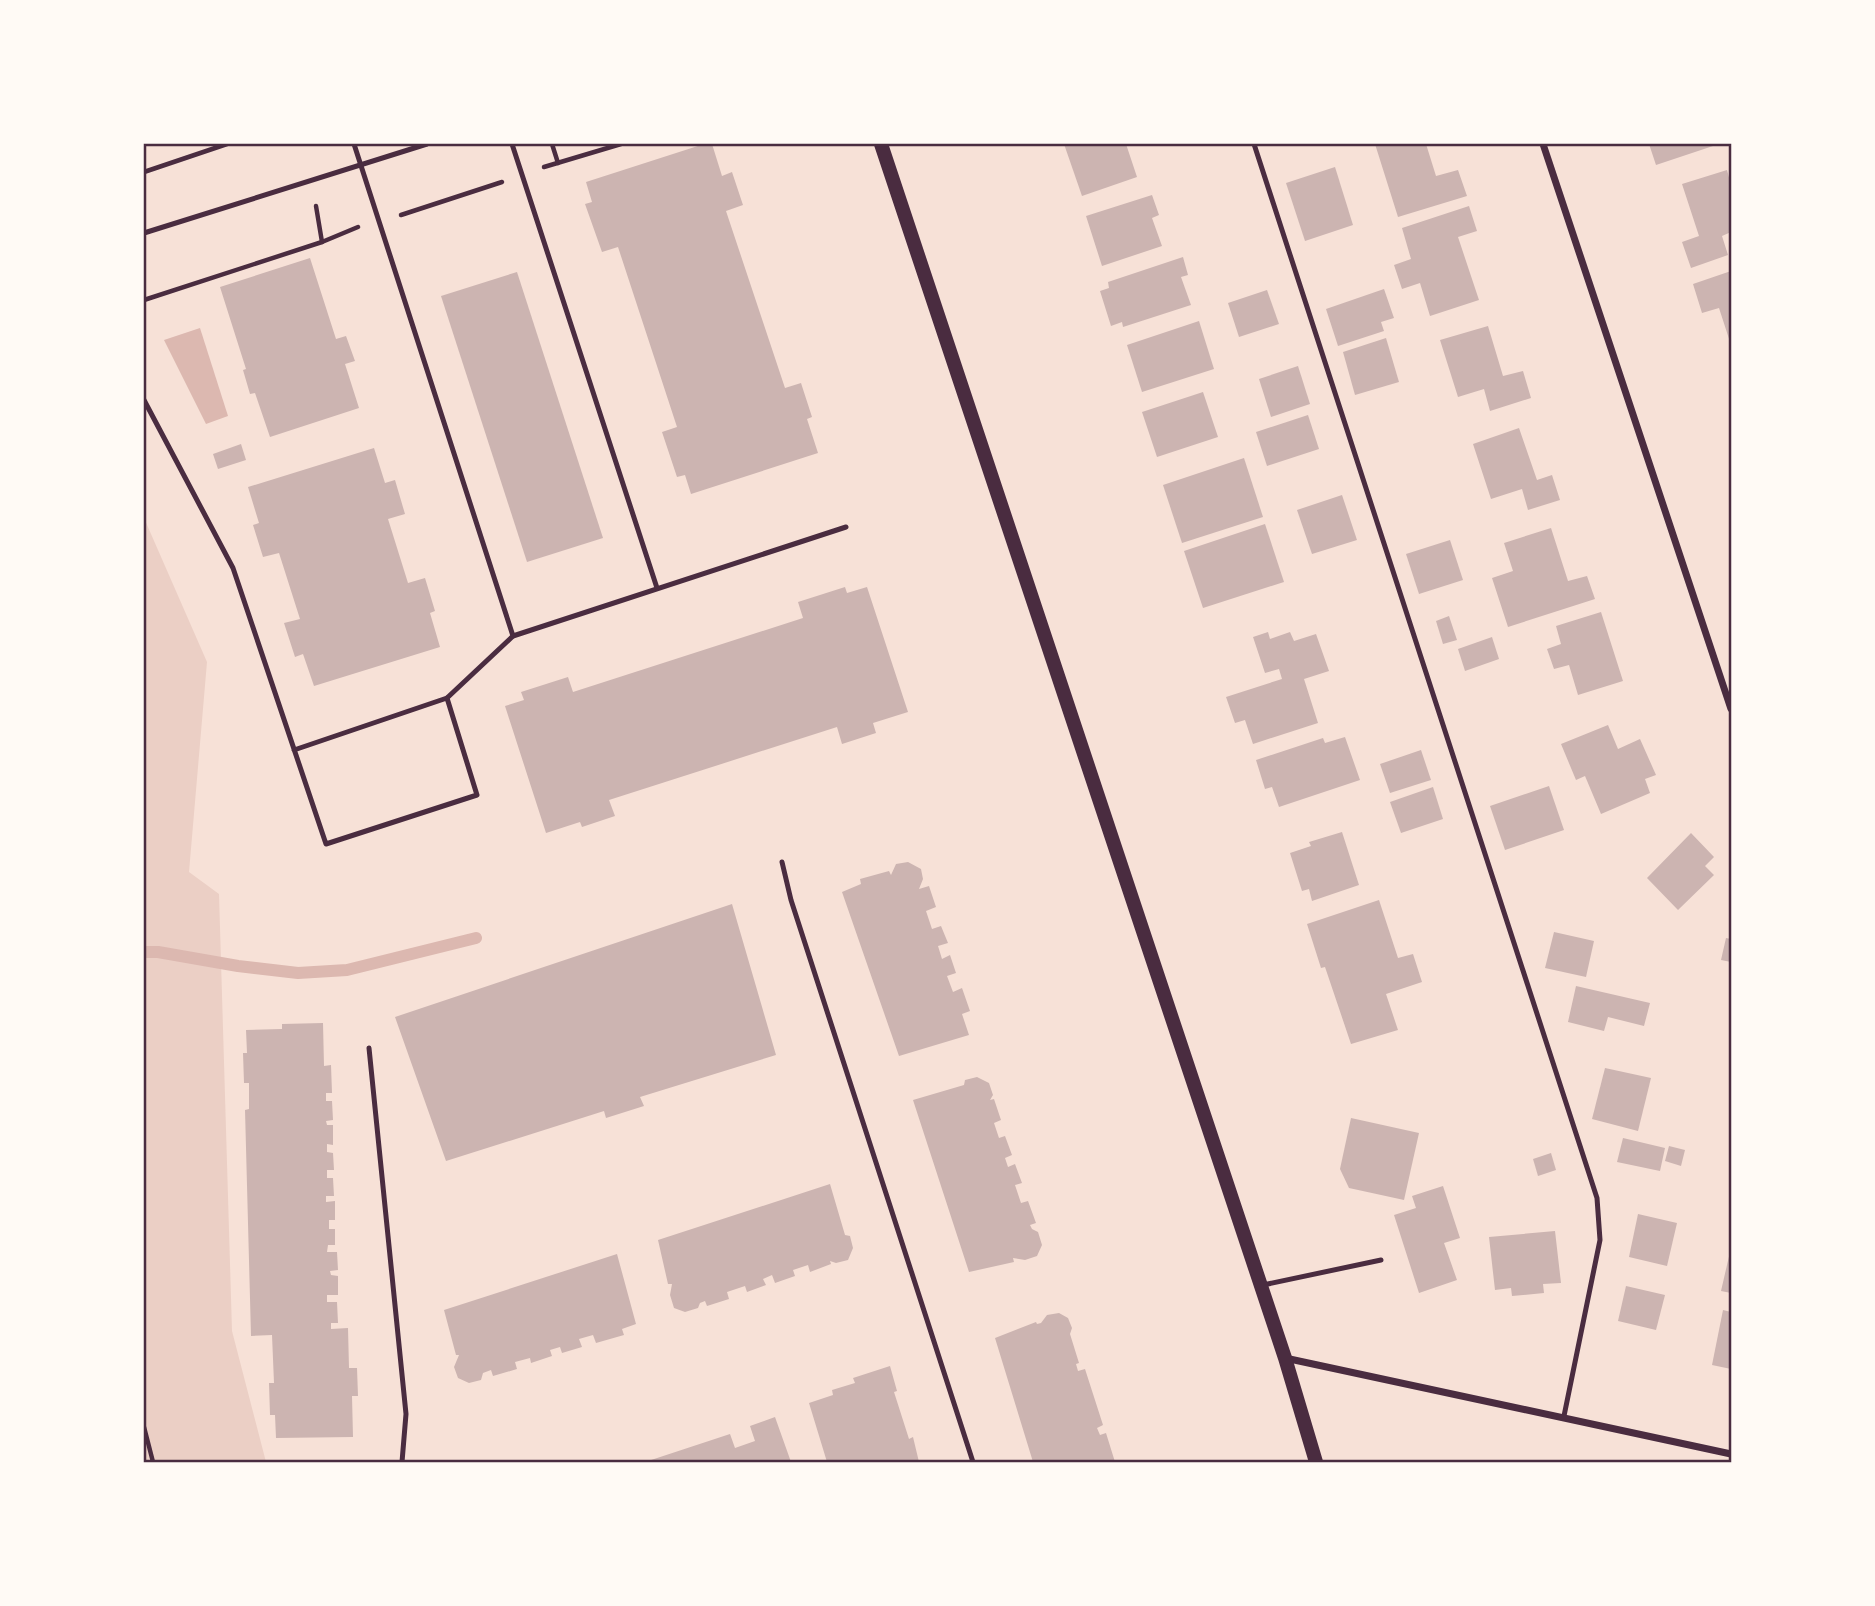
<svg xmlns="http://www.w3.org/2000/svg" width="1875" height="1606" viewBox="0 0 1875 1606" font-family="'Noto Serif',serif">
<rect width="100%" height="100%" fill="#f7e1d7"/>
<polygon fill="#ebcfc5" points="144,518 207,662 189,872 219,894 232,1331 266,1462 144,1462"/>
<polygon fill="#dcb8b0" points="200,328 228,416 206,424 164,340"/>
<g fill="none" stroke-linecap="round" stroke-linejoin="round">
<polyline stroke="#dcb8b0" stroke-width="12" points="144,952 158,952 238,966 298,973 347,970 476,938"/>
</g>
<g fill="#ccb4b1">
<polygon points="704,144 712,144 722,176 732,172 743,205 726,211 785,388 801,383 812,417 807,419 818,453 691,494 685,475 677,477 662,432 677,427 618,247 602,252 585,204 592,202 586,182"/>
<polygon points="1064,144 1126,144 1137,177 1082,196"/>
<polygon points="1375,144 1426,144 1436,176 1458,170 1467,196 1398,217"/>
<polygon points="1649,144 1719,144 1656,165"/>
<polygon points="1335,167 1353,225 1305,241 1286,183"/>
<polygon points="1727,170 1731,185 1731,232 1722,236 1728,255 1691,268 1682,242 1699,236 1682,184"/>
<polygon points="1152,195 1159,215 1152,218 1162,246 1102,266 1086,216"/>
<polygon points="1469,206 1477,231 1458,237 1479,300 1430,316 1420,283 1402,289 1394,265 1411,259 1402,228"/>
<polygon points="1183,257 1188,275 1181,277 1191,305 1123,327 1122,322 1111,326 1100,291 1109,288 1108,282"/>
<polygon points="310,258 336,339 346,336 355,361 345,364 359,408 270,437 255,393 250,394 243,370 246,369 220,287"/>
<polygon points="1731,271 1731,345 1719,308 1702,313 1693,284"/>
<polygon points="517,272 603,538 527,562 441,296"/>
<polygon points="1384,289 1394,318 1381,322 1384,331 1338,346 1326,309"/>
<polygon points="1267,290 1279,324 1239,337 1228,303"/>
<polygon points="1199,321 1214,369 1142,392 1127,345"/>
<polygon points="1488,326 1503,376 1523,371 1531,398 1490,411 1484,389 1458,397 1440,340"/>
<polygon points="1386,338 1399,382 1355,395 1343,352"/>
<polygon points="1298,366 1310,404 1271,417 1259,379"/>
<polygon points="1203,392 1218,437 1157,457 1142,412"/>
<polygon points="1308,415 1319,449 1267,466 1256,432"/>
<polygon points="1519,428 1537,480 1552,475 1560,500 1528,510 1522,489 1491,499 1473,444"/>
<polygon points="241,444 246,460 218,469 213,454"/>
<polygon points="374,448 385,483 395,480 405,514 388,519 408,583 425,578 435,611 430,613 440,647 314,686 303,654 295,657 284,623 300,619 279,553 263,557 253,525 259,523 248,487"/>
<polygon points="1244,458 1263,517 1182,543 1163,485"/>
<polygon points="1342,495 1357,540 1312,554 1297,510"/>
<polygon points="1265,524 1284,582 1203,608 1184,551"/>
<polygon points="1551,528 1568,581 1587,576 1595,599 1508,627 1492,578 1513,571 1504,543"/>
<polygon points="1450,540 1463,580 1419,594 1406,554"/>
<polygon points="845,587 847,593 867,587 908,712 873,723 876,733 842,744 837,727 609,800 615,816 582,827 580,822 546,833 505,706 524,700 521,692 568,677 573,692 803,618 798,602"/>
<polygon points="1601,612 1623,681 1578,695 1569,665 1554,669 1547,649 1561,644 1556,626"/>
<polygon points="1449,616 1457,640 1443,644 1436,621"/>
<polygon points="1268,632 1270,639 1290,632 1294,641 1316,634 1329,671 1304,679 1318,723 1253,744 1245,720 1235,723 1226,697 1282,679 1279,669 1265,673 1253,637"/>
<polygon points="1492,637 1499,659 1465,671 1458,649"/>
<polygon points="1608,725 1618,749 1640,739 1656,775 1645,779 1650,793 1601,814 1585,776 1576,780 1561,744"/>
<polygon points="1345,737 1360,780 1279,807 1272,787 1265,789 1256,760 1323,738 1325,743"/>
<polygon points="1421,750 1431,780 1390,793 1380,764"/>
<polygon points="1549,786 1564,830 1505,850 1490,806"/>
<polygon points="1433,787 1443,819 1401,833 1390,802"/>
<polygon points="1342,832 1359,885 1312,901 1309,889 1302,891 1290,853 1311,846 1309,842"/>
<polygon points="1691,833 1714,857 1705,866 1714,875 1678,910 1647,878"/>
<polygon points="908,862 921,869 923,879 919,889 929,886 936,907 926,911 932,929 941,926 948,943 938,946 942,959 950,955 956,973 947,976 953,992 962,988 970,1011 962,1014 969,1035 899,1056 842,892 861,884 860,879 889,871 891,875 896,864"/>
<polygon points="1379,900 1398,958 1413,954 1422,982 1386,994 1398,1030 1351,1044 1325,967 1321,968 1307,924"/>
<polygon points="732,904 776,1055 640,1097 644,1106 606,1118 604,1111 446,1161 395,1017"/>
<polygon points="1554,932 1594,941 1586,977 1545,968"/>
<polygon points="1726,938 1731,939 1731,962 1721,960"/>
<polygon points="1576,986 1650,1003 1644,1026 1608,1017 1604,1031 1568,1022"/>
<polygon points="323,1023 324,1066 331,1065 332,1093 326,1093 326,1101 332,1101 333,1120 326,1121 327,1125 333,1125 333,1145 327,1144 327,1152 333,1153 334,1170 327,1170 327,1178 333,1178 334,1196 326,1196 326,1202 335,1201 335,1220 329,1220 329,1229 335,1229 335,1245 328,1245 327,1252 337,1252 338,1270 330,1271 331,1275 338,1276 338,1295 327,1295 327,1302 337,1302 338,1323 331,1323 331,1329 348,1328 349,1368 357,1368 358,1396 352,1396 353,1437 276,1438 275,1415 270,1415 269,1383 274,1383 272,1335 251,1336 245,1110 249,1109 249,1083 244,1083 243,1053 247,1053 246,1030 282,1029 282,1024"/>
<polygon points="1605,1068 1651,1078 1638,1131 1592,1119"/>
<polygon points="977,1077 989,1083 993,1095 990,1100 994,1099 1001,1120 994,1123 999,1138 1005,1136 1012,1155 1005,1158 1008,1167 1015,1164 1022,1183 1015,1185 1021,1203 1028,1201 1036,1223 1030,1225 1032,1229 1038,1232 1042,1245 1037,1256 1025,1260 1013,1258 1014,1262 969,1272 913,1100 964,1085 965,1080"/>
<polygon points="1351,1118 1419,1133 1404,1200 1349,1188 1340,1169"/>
<polygon points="1623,1138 1665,1148 1660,1171 1617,1162"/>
<polygon points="1669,1146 1685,1150 1681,1166 1665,1161"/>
<polygon points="1551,1153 1556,1170 1538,1176 1533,1159"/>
<polygon points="830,1184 845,1235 850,1236 853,1248 848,1260 836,1263 830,1261 831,1264 810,1272 808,1265 793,1270 795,1276 775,1283 772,1275 763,1279 766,1285 747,1292 745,1286 727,1292 729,1299 707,1306 705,1301 700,1303 698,1308 685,1312 674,1308 670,1295 672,1284 668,1284 658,1240"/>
<polygon points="1443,1186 1460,1238 1444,1243 1457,1280 1419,1293 1394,1215 1416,1208 1412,1196"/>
<polygon points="1638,1214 1677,1223 1667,1266 1629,1257"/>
<polygon points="1555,1231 1561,1283 1543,1284 1544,1293 1512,1296 1511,1288 1495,1290 1489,1237"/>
<polygon points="1730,1252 1731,1252 1731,1293 1721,1291"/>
<polygon points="617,1254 636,1324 622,1329 624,1335 596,1343 593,1335 579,1339 582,1347 562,1353 560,1347 550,1350 552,1356 531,1363 530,1358 515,1362 517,1369 493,1376 491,1370 483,1373 481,1380 469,1383 458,1378 454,1367 459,1355 456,1355 444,1310"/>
<polygon points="1626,1286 1665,1295 1656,1330 1618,1321"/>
<polygon points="1723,1310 1731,1312 1731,1369 1712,1365"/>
<polygon points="1059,1313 1068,1318 1072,1328 1070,1334 1079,1363 1076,1364 1078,1371 1085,1369 1103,1425 1097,1428 1100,1435 1106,1433 1115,1462 1033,1462 995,1338 1036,1322 1037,1324 1041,1323 1047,1315"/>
<polygon points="890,1366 897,1391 894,1392 909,1439 913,1437 919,1462 827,1462 809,1403 833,1395 832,1390 855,1383 853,1378"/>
<polygon points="775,1417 791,1462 645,1462 730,1434 735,1448 755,1441 750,1426"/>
</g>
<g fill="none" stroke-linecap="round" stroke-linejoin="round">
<g stroke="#4a2c40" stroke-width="4.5">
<polyline points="552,144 558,163"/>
<polyline points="544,167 621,144"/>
<polyline points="144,172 227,144"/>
<polyline points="316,206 322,242"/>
<polyline points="401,215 502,182"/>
<polyline points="144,300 322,242 358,227"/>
<polyline points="144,1427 153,1462"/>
</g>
<g stroke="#4a2c40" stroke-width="5">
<polyline points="354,144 513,636 846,527"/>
<polyline points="512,144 657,588"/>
<polyline points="1254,144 1597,1198 1600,1240 1564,1416"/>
<polyline points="144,233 427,144"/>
<polyline points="144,400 233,568 326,844 477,795 447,698 294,750"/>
<polyline points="447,698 513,636"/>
<polyline points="782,862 791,900 973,1462"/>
<polyline points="369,1048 406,1414 402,1462"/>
<polyline points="1263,1285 1381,1260"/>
</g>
<g stroke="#4a2c40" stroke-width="7">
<polyline points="1543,144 1731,709"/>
<polyline points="1285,1358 1731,1454"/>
</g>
<polyline stroke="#4a2c40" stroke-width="14" points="881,144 1285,1358 1316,1462"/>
</g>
<rect width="1875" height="1606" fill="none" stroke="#fffaf5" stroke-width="290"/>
<rect x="145" y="145" width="1585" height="1316" fill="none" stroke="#4a2c40" stroke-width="2.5"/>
</svg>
